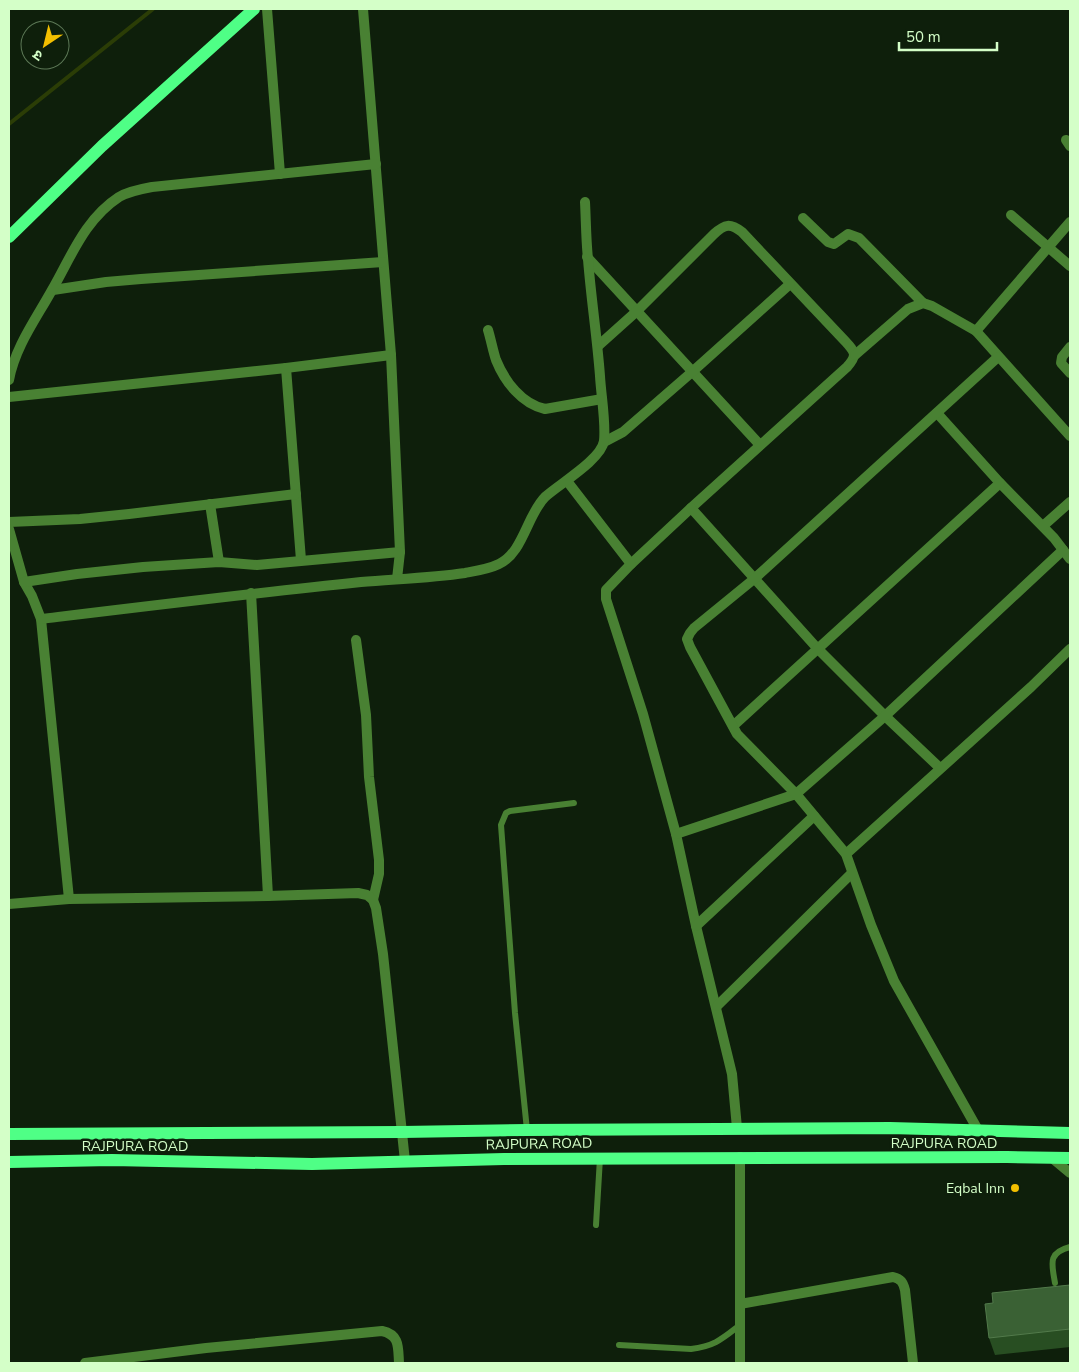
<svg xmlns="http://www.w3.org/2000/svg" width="1079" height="1372" viewBox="0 0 1079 1372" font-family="'Nunito Sans','Noto Sans Devanagari',sans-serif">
<rect width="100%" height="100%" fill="#0e1f0b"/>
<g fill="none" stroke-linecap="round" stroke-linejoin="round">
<polyline stroke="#2b3d06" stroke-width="4" points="9,124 153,9"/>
<g stroke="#498133" stroke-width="6">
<polyline points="527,1130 515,1013 501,825 506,813 510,811 574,803"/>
<polyline points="596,1225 600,1158"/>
<path d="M 1055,1283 C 1052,1264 1047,1253 1070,1247"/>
<path d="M 619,1345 L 691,1349 C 715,1346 722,1339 740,1325"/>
</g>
<g stroke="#498133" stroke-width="10">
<polyline points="267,9 280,174"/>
<polyline points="363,9 391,355 400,552 397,579"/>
<polyline points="1066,140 1070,146"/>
<polyline points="1011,215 1070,266"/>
<polyline points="803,218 828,242 834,244 848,234 859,238 923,303"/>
<polyline points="587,257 760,445"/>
<polyline points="53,290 106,282 141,279 383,262"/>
<path d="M 488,330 C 491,340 493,351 496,360 C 505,382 522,404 545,409 L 602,399"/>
<polyline points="976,331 1070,222"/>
<path d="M 598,346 L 637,311 L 714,234 C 725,224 730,223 742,232 L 845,341 C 855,352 858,355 847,367 L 691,508 L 631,564 L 606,590 L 606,599 L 643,714 L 676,834 L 696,926 L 732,1074 L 737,1128"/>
<polyline points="1070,347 1062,357 1061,363 1070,373"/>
<polyline points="855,355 908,309 923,303 932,306 976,331 1070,436"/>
<polyline points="286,368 301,560"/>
<path d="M 9,380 C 15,347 36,319 52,290 C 71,257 85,219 119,197 C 129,191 141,189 152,187 L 376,164"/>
<polyline points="9,397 286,368 391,355"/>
<polyline points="937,413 1000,483 1054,538 1070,559"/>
<polyline points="604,442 623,432 692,372 790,284"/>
<polyline points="567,481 631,564"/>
<polyline points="210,504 219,562"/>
<polyline points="691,508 817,648 885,716 940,768"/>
<polyline points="9,522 80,519 129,514 296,494"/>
<polyline points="1043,526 1070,502"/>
<polyline points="9,529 24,582 32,596 41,619 69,899"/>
<polyline points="24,582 77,574 143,567 219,562 257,565 400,552"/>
<polyline points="251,593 268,896"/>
<path d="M 41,619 C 148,606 254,593 361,582 C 396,579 431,578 465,573 C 476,571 489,569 499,564 C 523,553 527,515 545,497 C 559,484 601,460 604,441 C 606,422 601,395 600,376 C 597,336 591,298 588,259 C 586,240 586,221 585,202"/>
<polyline points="356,640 366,715 369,777 379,860 379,874 373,900"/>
<polyline points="733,726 1000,483"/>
<polyline points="676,834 796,794 885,716 1063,550"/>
<polyline points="846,854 1031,687 1070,649"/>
<polyline points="9,904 69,899 268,896 358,893 367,895 373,900 376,908 383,954 405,1161"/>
<polyline points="696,926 814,816"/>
<polyline points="717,1006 852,873"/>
<polyline points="978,1130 894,981 871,925 846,854 796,794 737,734 690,647 687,639 690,633 694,628 754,579 998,357"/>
<polyline points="1052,1158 1070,1173"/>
<path d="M 740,1304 L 893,1277 C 901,1279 903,1282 905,1290 L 913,1363"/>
<path d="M 85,1363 L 206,1348 L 382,1331 C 400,1335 398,1347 399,1363"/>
<polyline points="740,1363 740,1157"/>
</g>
<g stroke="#4fff86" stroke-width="12">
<polyline points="9,237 102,146 254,9"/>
<polyline points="9,1134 402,1132 527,1130 890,1128 1070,1133"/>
<polyline points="9,1162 112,1160 312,1164 504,1159 1007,1157 1070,1158"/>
</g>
</g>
<polygon fill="#284e22" points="1070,1285 1070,1347 995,1355 989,1338 993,1303"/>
<polygon fill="#3a6134" stroke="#527a4b" points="1070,1285 1070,1329 989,1338 985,1304 993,1303 992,1293"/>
<circle fill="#f3bf00" stroke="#0e1f0b" stroke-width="2" cx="1015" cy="1188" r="5"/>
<g text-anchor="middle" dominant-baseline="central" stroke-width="5" stroke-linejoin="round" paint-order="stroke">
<g font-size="14" fill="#d4ffc8" stroke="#0e1f0b">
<text x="944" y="1143">RAJPURA ROAD</text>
<text transform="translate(539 1144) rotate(-1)">RAJPURA ROAD</text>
<text x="135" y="1146">RAJPURA ROAD</text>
</g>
<g font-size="14" fill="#d4ffc8" stroke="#0e1f0b" text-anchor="end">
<text x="1005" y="1188">Eqbal Inn</text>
</g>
</g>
<rect width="1079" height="1372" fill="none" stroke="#d4ffc8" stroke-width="20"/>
<g transform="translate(45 45) rotate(215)"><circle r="24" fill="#0e1f0b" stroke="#5d7957"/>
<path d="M0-4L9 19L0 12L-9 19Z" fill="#f3bf00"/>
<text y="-8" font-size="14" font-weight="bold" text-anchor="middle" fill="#d4ffc8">उ</text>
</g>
<path d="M899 42v8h98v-8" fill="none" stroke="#d4ffc8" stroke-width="2.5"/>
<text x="906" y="42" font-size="15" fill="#d4ffc8" stroke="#0e1f0b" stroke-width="4" paint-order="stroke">50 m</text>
</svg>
